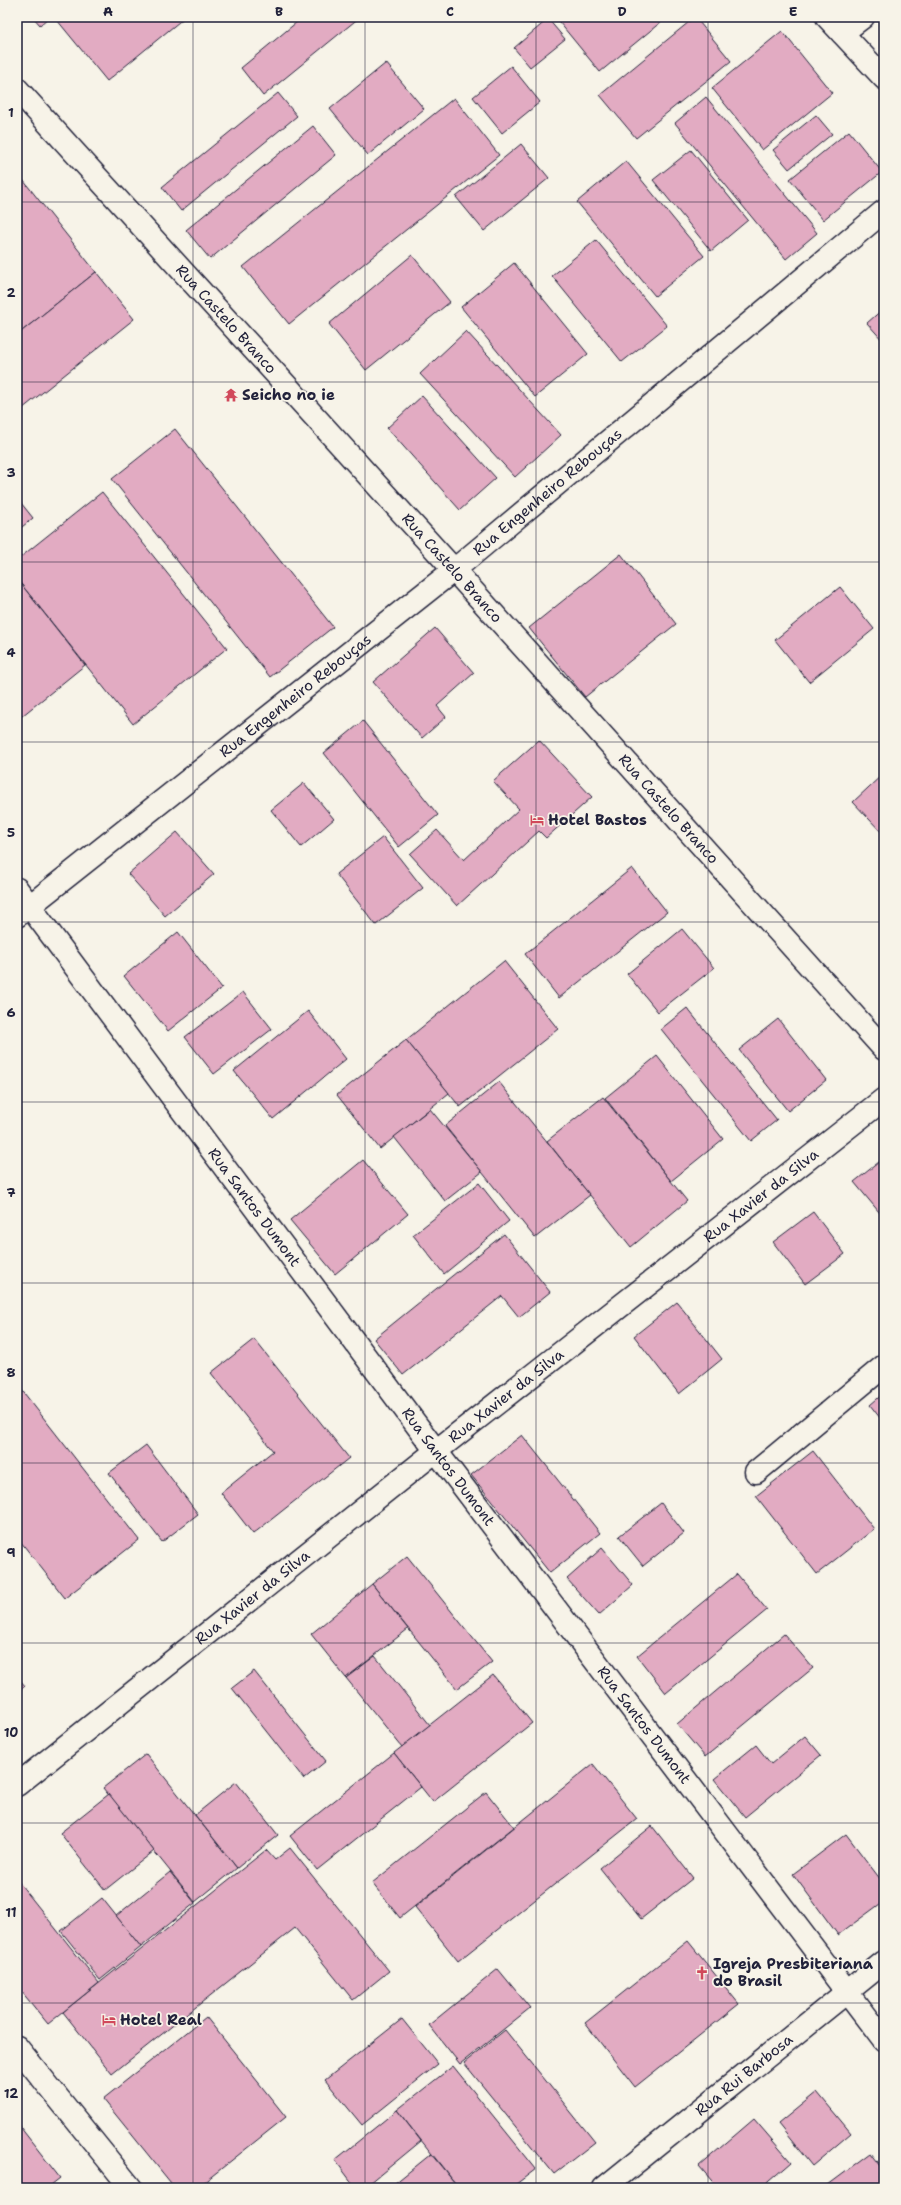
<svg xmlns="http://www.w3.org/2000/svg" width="901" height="2205" viewBox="0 0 901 2205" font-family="'Shantell Sans',sans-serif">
<rect width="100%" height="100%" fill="#f7f3e8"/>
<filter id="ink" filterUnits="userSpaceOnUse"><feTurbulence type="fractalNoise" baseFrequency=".025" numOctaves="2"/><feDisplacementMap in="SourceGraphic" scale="8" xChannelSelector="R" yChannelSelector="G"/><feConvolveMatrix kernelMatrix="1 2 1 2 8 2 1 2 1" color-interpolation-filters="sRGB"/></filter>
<g filter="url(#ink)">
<g fill="#e2abc2" stroke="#22223b">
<polygon points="33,17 49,17 40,25"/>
<polygon points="60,17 185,17 107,81 57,20"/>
<polygon points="303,17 360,17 263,96 241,68"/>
<polygon points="555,17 667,17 600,72"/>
<polygon points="695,17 731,61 636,138 600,95"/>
<polygon points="548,19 565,39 530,67 514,48"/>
<polygon points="782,31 832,93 762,150 712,88"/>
<polygon points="386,63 424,109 368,155 330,109"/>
<polygon points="511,66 540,102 502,133 473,97"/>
<polygon points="278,93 297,116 181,211 162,187"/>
<polygon points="706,97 817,233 786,259 675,123"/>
<polygon points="454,98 499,155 289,324 243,267"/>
<polygon points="816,115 832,134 789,169 773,150"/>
<polygon points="313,126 336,155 210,259 186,230"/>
<polygon points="849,131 882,172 823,220 790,179"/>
<polygon points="521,144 549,178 484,231 456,197"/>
<polygon points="691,150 748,220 711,251 653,180"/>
<polygon points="626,161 704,256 655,296 577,202"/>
<polygon points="23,180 96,272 17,335 17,185"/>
<polygon points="596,240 667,326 622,362 552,276"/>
<polygon points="412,255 450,302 366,370 329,324"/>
<polygon points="514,263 588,354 535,397 461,307"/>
<polygon points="96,272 134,319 17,413 17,335"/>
<polygon points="884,308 884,342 867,323"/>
<polygon points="466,331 561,435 515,477 420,374"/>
<polygon points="422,396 496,478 460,510 387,428"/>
<polygon points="175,429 333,627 270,677 112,479"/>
<polygon points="102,492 227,648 133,724 17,579 17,560"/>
<polygon points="17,498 33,518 17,531"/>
<polygon points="621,554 676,624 585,697 529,628"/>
<polygon points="17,579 85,665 17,720"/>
<polygon points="840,587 874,629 809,682 775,640"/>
<polygon points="435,628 474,673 437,706 446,717 422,738 373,682"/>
<polygon points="363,721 438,815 399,847 324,753"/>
<polygon points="539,740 592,797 546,838 539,831 457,906 410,854 437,830 464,860 519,809 493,781"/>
<polygon points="884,773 884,835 853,802"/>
<polygon points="304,783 334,819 301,847 271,810"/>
<polygon points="177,832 214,874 165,916 128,874"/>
<polygon points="383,837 423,888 376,925 336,874"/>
<polygon points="632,868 667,912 559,998 525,954"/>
<polygon points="682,929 714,968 658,1012 627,974"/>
<polygon points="178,932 222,988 168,1031 124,976"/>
<polygon points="504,961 558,1029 460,1107 406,1040"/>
<polygon points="243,992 272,1029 214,1074 185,1037"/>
<polygon points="687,1008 777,1120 751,1141 661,1029"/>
<polygon points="308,1011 346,1059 273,1119 234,1071"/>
<polygon points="778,1019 826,1080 788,1111 739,1050"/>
<polygon points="406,1040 449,1093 380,1149 337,1095"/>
<polygon points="657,1056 723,1139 671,1181 605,1098"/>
<polygon points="499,1082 590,1195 535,1238 445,1126"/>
<polygon points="603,1097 687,1201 631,1247 547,1141"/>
<polygon points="430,1109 482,1172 445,1201 394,1137"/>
<polygon points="884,1158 884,1218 854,1182"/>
<polygon points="363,1160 408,1214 335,1274 290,1220"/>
<polygon points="479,1183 509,1221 444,1274 413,1235"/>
<polygon points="813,1212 845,1254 805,1284 773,1242"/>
<polygon points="504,1234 550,1292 519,1317 502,1296 403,1375 374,1339"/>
<polygon points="677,1302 722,1359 679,1394 634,1336"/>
<polygon points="254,1339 349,1458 253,1534 221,1493 273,1451 211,1373"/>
<polygon points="17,1384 139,1540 65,1598 17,1537"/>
<polygon points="884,1393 884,1423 870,1405"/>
<polygon points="522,1435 600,1533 550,1573 471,1475"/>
<polygon points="146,1445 198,1514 162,1542 109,1473"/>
<polygon points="813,1451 874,1529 817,1574 756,1496"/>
<polygon points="661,1503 684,1533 643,1566 619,1536"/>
<polygon points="602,1548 633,1585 599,1615 567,1579"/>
<polygon points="407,1556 492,1662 457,1689 372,1584"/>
<polygon points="737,1574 767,1610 666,1693 637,1656"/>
<polygon points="372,1584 408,1629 346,1678 311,1634"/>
<polygon points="784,1634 813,1668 705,1757 677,1724"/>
<polygon points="375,1656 430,1725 402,1747 346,1678"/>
<polygon points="254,1671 326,1761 304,1779 232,1688"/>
<polygon points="493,1675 532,1723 433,1802 394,1753"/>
<polygon points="17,1676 25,1686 17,1693"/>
<polygon points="805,1736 821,1755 745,1817 714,1779 756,1745 771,1764"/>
<polygon points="394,1753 421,1787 317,1870 290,1836"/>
<polygon points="146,1754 237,1868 195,1902 103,1788"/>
<polygon points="593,1764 637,1819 458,1961 415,1907"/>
<polygon points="236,1782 278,1835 237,1868 195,1815"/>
<polygon points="486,1792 514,1827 400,1918 372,1883"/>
<polygon points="109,1794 154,1851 105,1890 60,1833"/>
<polygon points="652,1826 693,1878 641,1919 600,1868"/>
<polygon points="846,1834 884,1884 884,1901 838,1935 793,1874"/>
<polygon points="290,1848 389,1971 353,2000 295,1928 112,2074 63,2012 266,1850 275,1860"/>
<polygon points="170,1872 195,1903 141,1947 116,1916"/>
<polygon points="17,1880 99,1983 48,2024 17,1986"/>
<polygon points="102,1898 141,1947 100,1980 61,1931"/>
<polygon points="688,1941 739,2004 635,2087 585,2023"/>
<polygon points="498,1969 530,2008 460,2064 429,2025"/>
<polygon points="206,2017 286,2117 197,2188 175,2188 103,2099"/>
<polygon points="402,2019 438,2064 362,2125 325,2080"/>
<polygon points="505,2030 595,2142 554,2174 464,2063"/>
<polygon points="453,2066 536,2169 511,2188 459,2188 397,2110"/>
<polygon points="817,2092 851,2133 812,2166 778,2124"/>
<polygon points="397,2110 421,2141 364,2188 356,2188 335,2160"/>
<polygon points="754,2119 791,2162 761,2188 718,2188 699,2166"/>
<polygon points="17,2123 60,2178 47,2188 17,2188"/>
<polygon points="871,2153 884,2170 884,2188 824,2188"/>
<polygon points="431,2154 459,2188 389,2188"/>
</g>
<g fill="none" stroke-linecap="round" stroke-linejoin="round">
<g stroke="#22223b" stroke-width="25">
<g id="street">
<polyline points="827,17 884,78"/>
<polyline points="842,33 863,17"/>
<path id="s1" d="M 17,89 L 454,570 L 884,1049"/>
<path id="s2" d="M 17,889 L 436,1451 L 884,2041"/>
<path id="s3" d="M 17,916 L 454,570 L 884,211"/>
<polyline points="756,1472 884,1366"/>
<path id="s4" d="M 17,1785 L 436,1451 L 884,1099"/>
<polyline points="17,2047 131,2188"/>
</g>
</g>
<g stroke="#22223b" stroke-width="25">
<g id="secondary">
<path id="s5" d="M 604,2188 L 884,1962"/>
</g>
</g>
<use href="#street" stroke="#f7f3e8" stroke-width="22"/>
<use href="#secondary" stroke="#f7f3e8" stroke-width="22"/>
</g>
</g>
<path fill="none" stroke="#22223b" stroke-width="1" stroke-opacity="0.55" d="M 193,17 L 193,2188M 365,17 L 365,2188M 536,17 L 536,2188M 708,17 L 708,2188M 17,202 L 884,202M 17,382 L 884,382M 17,562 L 884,562M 17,742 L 884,742M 17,922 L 884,922M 17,1102 L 884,1102M 17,1283 L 884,1283M 17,1463 L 884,1463M 17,1643 L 884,1643M 17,1823 L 884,1823M 17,2003 L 884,2003"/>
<defs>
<g id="temple-bare" transform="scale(1.08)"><path d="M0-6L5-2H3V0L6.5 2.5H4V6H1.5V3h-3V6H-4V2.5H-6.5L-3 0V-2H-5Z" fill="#d1495b" stroke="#f7f3e8" stroke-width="2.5" paint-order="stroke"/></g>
<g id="hotel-bare" transform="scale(1.08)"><path d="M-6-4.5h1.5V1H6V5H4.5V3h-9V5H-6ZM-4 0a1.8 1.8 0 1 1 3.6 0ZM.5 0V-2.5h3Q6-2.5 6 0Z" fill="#d1495b" stroke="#f7f3e8" stroke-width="2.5" paint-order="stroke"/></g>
<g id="church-bare" transform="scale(1.08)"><path d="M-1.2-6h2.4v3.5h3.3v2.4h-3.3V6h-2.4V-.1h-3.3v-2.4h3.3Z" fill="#d1495b" stroke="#f7f3e8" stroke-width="2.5" paint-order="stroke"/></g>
</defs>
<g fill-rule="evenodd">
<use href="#temple-bare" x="231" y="395"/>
<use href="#hotel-bare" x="537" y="820"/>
<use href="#church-bare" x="702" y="1973"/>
<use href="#hotel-bare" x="109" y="2020"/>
</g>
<g text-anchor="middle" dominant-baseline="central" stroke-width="3.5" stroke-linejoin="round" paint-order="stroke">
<g font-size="15" fill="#22223b" stroke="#f7f3e8">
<text stroke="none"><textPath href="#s1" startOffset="311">Rua Castelo Branco</textPath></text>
<text stroke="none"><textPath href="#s3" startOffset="679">Rua Engenheiro Rebouças</textPath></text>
<text stroke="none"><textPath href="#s1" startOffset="647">Rua Castelo Branco</textPath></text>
<text stroke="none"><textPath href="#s3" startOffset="355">Rua Engenheiro Rebouças</textPath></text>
<text stroke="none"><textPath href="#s1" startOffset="971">Rua Castelo Branco</textPath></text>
<text stroke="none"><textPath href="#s4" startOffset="949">Rua Xavier da Silva</textPath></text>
<text stroke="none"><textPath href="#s2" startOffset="397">Rua Santos Dumont</textPath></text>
<text stroke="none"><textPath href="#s4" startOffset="625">Rua Xavier da Silva</textPath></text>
<text stroke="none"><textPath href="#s2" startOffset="721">Rua Santos Dumont</textPath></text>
<text stroke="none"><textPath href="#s4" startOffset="301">Rua Xavier da Silva</textPath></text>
<text stroke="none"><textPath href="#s2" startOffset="1045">Rua Santos Dumont</textPath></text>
<text stroke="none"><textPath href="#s5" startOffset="180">Rua Rui Barbosa</textPath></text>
</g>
<g font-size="15" font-weight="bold" fill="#22223b" stroke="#f7f3e8" text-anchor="start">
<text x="242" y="395">Seicho no ie</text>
<text x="548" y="820">Hotel Bastos</text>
<text x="713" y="1964">Igreja Presbiteriana<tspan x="713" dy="17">do Brasil</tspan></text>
<text x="120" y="2020">Hotel Real</text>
</g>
</g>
<rect width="901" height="2205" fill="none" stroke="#f7f3e8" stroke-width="44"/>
<rect x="22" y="22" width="857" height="2161" fill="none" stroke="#22223b" stroke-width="1.5"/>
<g font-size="13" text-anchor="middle" font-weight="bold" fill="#22223b">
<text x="108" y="16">A</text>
<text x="279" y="16">B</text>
<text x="450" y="16">C</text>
<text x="622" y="16">D</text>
<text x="793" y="16">E</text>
<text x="11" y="117">1</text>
<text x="11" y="297">2</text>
<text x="11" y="477">3</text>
<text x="11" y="657">4</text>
<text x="11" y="837">5</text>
<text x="11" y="1017">6</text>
<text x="11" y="1197">7</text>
<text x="11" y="1377">8</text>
<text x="11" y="1557">9</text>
<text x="11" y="1737">10</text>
<text x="11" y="1917">11</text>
<text x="11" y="2098">12</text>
</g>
</svg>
